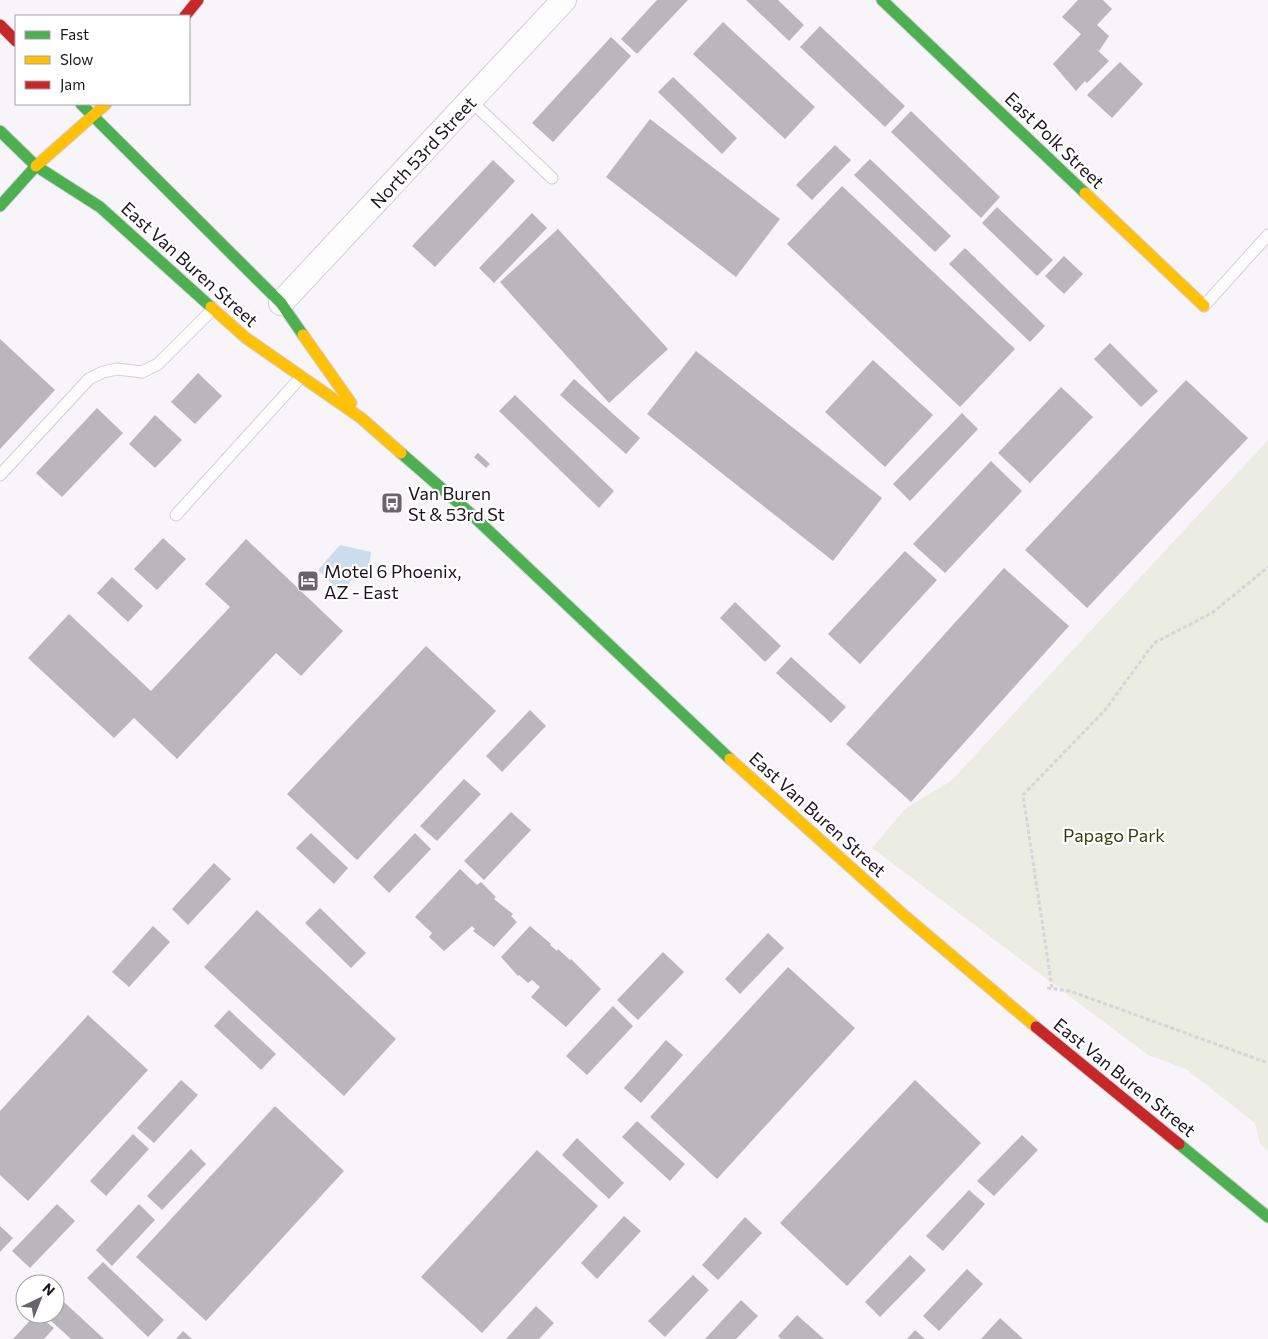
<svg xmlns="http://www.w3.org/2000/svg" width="1268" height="1339" viewBox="0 0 1268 1339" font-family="Commissioner,sans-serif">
<rect width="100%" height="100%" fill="#f7f4fa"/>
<polygon fill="#ebece2" points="1268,440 1268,1151 1260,1144 1255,1123 1186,1069 1148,1055 872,848 905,809 951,781"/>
<polygon fill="#ccdded" points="340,545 371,552 368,575 357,575 340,592 318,570"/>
<g fill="#bab6be">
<polygon points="657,0 688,0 637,54 621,39"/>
<polygon points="746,0 778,0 804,25 789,41"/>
<polygon points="1078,0 1103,0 1112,9 1097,25 1109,36 1099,51 1095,48 1109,61 1087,83 1085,81 1076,91 1053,64 1081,34 1062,17"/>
<polygon points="723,22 815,107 785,139 693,54"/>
<polygon points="820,26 905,106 885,127 800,47"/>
<polygon points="611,37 631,56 553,142 532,123"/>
<polygon points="1120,62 1143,84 1112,118 1087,95"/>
<polygon points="673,77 737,138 722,154 658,92"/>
<polygon points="911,111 1000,197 981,218 891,132"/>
<polygon points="650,119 780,219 736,277 606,177"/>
<polygon points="835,145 851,160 812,200 796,185"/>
<polygon points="870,159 951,236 935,252 854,175"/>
<polygon points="493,160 515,181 435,267 412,246"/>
<polygon points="842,186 1015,349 960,407 787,244"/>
<polygon points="997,207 1053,260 1037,276 982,223"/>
<polygon points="532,213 547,228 494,283 479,268"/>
<polygon points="558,229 668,349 609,403 500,282"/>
<polygon points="965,248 1045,326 1030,342 949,264"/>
<polygon points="1064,256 1083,274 1064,294 1045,276"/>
<polygon points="0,339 55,390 0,449"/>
<polygon points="1110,343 1158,391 1141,407 1094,359"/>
<polygon points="696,351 882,498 833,561 647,414"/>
<polygon points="873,360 933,415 885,467 825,412"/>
<polygon points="198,373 222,396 195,424 171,402"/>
<polygon points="574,379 640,438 626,454 560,395"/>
<polygon points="1186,380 1248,438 1087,608 1025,550"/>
<polygon points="1061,387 1093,417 1030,483 998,453"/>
<polygon points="515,395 614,491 599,508 499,411"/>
<polygon points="97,408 123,433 62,497 36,473"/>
<polygon points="962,413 978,429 910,501 893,484"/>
<polygon points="155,415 182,440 155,468 129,444"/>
<polygon points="478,453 490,464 486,468 474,457"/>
<polygon points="991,461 1022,491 945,573 913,544"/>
<polygon points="163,538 186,559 157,590 134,569"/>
<polygon points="246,539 343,631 301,676 276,653 177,759 134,718 114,738 28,658 69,614 151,691 230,607 205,584"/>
<polygon points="905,551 937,580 860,664 828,634"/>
<polygon points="1004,568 1069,626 911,802 846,744"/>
<polygon points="112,577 143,606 128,622 97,593"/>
<polygon points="735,602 781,646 765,662 720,618"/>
<polygon points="426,646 496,711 357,860 287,794"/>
<polygon points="791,657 846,707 831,723 776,673"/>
<polygon points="530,710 546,726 502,772 486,756"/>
<polygon points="464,779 481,794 437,841 420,826"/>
<polygon points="511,812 531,830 484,880 464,861"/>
<polygon points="311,833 348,868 334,884 296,848"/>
<polygon points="415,833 431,849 389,893 373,877"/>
<polygon points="214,863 231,879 188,925 172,909"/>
<polygon points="460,869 477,885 481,882 496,897 494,899 513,914 511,916 517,922 494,947 473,931 475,929 472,926 444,951 429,937 432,933 415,917"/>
<polygon points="320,908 366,953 351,968 305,923"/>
<polygon points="257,910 396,1039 344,1096 204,967"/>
<polygon points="153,926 170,942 129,987 112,972"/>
<polygon points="530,926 551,944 550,945 557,951 558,949 570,960 571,959 601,989 566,1027 531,997 540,987 532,980 528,983 519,975 518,976 501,957"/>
<polygon points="768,933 784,948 740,994 725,979"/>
<polygon points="663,952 684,972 638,1020 617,1000"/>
<polygon points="788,967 855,1028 717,1179 650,1117"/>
<polygon points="613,1006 633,1026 587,1075 566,1056"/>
<polygon points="229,1010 276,1054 261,1070 214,1026"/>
<polygon points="88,1015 148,1070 28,1201 0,1175 0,1111"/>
<polygon points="666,1040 683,1055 641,1103 624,1088"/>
<polygon points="181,1080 198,1095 154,1143 137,1128"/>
<polygon points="915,1080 981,1143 847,1286 780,1223"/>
<polygon points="275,1106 344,1171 206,1321 136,1257"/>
<polygon points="637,1121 685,1164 670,1181 622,1137"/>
<polygon points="133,1134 149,1149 106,1196 90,1181"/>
<polygon points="1022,1135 1038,1150 994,1196 977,1181"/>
<polygon points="577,1138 624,1183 609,1199 562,1155"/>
<polygon points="191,1149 206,1164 162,1210 147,1196"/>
<polygon points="537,1150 598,1206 482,1333 421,1277"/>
<polygon points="969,1190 985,1204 943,1251 926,1236"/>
<polygon points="57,1204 75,1221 30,1268 12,1251"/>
<polygon points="139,1204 155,1220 112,1266 96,1250"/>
<polygon points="624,1216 641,1231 597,1279 581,1263"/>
<polygon points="745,1217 762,1233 718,1280 702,1265"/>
<polygon points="0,1226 13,1238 0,1252"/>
<polygon points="910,1255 926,1270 880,1317 865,1302"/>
<polygon points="103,1262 164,1320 148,1337 87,1278"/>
<polygon points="967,1269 983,1284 939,1331 923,1316"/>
<polygon points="693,1275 709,1290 665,1337 648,1321"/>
<polygon points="741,1300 758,1316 736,1339 705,1339"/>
<polygon points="64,1302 104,1339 71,1339 49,1319"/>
<polygon points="536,1306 554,1323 539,1339 506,1339"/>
<polygon points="36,1314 54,1328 44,1339 13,1339"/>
<polygon points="797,1315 824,1339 781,1339 778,1336"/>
<polygon points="1000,1318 1023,1339 981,1339"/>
<polygon points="915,1330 925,1339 907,1339"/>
<polygon points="183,1331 192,1339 176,1339"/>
</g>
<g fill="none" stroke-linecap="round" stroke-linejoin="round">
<g stroke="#d3ced6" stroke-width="13">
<g id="lane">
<polyline points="471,101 552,178"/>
<polyline points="1204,306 1268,235"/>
<polyline points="0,475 89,379 103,372 117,369 142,372 158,364 213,309"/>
<polyline points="176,515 301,377"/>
</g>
</g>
<g stroke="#d3ced6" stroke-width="26">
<polyline id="street" points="281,303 564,0"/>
</g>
<g stroke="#d3ced6" stroke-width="13">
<g id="fast">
<polyline points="882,0 1085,193"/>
<polyline points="81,104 281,303 303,335"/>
<polyline points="0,131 36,166 100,207 211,307"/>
<polyline points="0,206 36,166"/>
<polyline points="401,453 471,514 730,759"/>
<polyline points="1179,1144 1268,1217"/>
</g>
</g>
<g stroke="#d3ced6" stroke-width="13">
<g id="slow">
<polyline points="36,166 106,104"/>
<polyline points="1085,193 1204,306"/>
<polyline points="211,307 246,338 361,418 401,453"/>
<polyline points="303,335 351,403"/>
<polyline points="730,759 906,917 1036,1027"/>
</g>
</g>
<g stroke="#d3ced6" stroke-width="13">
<g id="jam">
<polyline points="185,16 198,0"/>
<polyline points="0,25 16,41"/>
<polyline points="1036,1027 1179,1144"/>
</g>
</g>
<g stroke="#d7d5d8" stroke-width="3" stroke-dasharray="4 2.5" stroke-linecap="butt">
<polyline points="1047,988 1070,991 1268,1063"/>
<polyline points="1052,988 1023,795 1105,710 1154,643 1212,613 1268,567"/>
</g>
<use href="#lane" stroke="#fefdfe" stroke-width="11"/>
<use href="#street" stroke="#fefdfe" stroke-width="24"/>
<use href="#fast" stroke="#4caf50" stroke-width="11"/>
<use href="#slow" stroke="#ffc107" stroke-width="11"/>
<use href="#jam" stroke="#c62828" stroke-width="11"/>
</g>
<defs>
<g id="bus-square" transform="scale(1.125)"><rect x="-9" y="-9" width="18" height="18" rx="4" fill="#69636c" stroke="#fff"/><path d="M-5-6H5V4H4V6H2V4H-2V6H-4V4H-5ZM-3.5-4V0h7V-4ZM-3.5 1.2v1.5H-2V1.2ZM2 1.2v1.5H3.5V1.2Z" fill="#fff"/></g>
<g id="hotel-square" transform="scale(1.125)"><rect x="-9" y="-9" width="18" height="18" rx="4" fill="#69636c" stroke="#fff"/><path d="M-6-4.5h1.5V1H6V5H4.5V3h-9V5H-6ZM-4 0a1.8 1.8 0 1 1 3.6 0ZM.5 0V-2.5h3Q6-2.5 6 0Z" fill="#fff"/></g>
</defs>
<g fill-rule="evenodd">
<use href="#bus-square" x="392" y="503"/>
<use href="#hotel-square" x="308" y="581"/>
</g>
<g text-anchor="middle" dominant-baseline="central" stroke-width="4.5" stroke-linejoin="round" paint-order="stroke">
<g font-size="18" fill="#1c1520" stroke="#fff">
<text transform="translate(1055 140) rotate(44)">East Polk Street</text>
<text transform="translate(423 152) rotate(-47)">North 53rd Street</text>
<text transform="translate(190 264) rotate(42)">East Van Buren Street</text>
<text transform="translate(818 814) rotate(42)">East Van Buren Street</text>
<text transform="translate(1125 1077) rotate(39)">East Van Buren Street</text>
</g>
<g font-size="18" fill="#1c1520" stroke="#fff" text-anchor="start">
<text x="408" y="493">Van Buren<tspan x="408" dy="21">St &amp; 53rd St</tspan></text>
<text x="324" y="571">Motel 6 Phoenix,<tspan x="324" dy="21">AZ - East</tspan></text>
</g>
<g font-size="18" fill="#393f0d" stroke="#fff">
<text x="1114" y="835">Papago Park</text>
</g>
</g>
<rect x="15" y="15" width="175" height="90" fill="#ffffff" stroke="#a4a1a6"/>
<rect x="25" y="31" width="25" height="8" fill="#4caf50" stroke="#a4a1a6"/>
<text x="60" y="40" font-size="15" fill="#1c1520">Fast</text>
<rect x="25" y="56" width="25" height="8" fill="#ffc107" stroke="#a4a1a6"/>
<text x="60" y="65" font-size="15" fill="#1c1520">Slow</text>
<rect x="25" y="81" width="25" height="8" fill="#c62828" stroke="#a4a1a6"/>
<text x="60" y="90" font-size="15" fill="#1c1520">Jam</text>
<g transform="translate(40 1299) rotate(43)"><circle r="24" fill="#ffffff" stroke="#a4a1a6"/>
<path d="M0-4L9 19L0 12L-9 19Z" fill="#69636c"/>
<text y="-8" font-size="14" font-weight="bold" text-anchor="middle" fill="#1c1520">N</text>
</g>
</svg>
